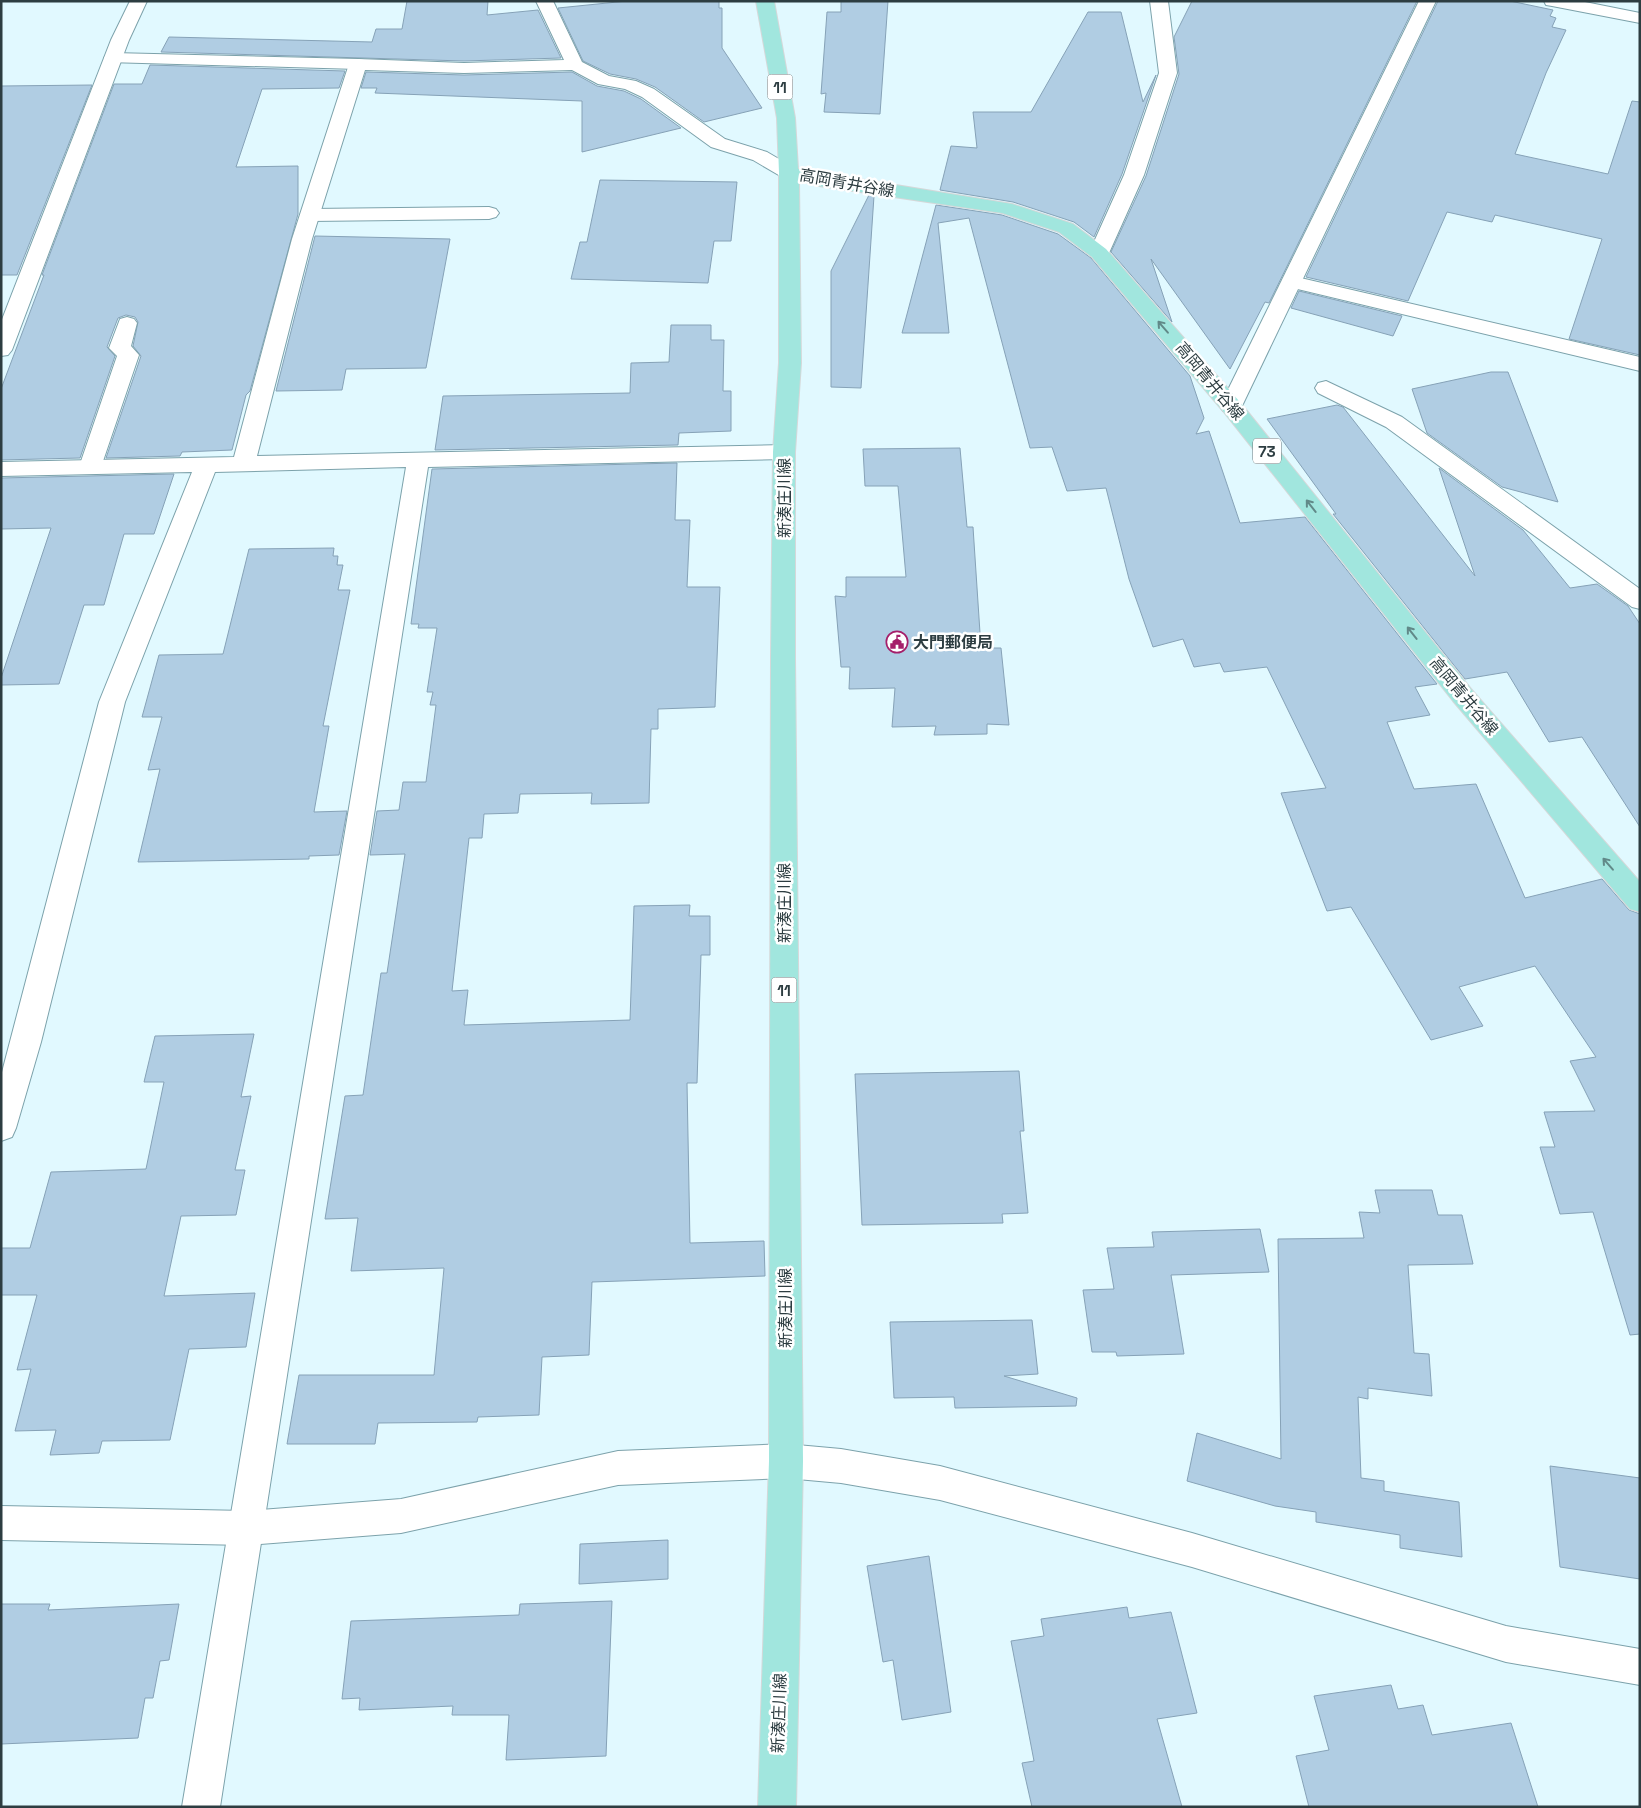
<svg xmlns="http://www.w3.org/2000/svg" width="1641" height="1808" viewBox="0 0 1641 1808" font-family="'Space Grotesk','Noto Sans JP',sans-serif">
<rect width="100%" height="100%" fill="#e1f9ff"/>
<g fill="#b0cde3" stroke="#86a2b7">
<polygon points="407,1 488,1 487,15 538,10 561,58 464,61 161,52 169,37 372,42 376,29 402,29"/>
<polygon points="627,1 719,1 719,8 722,8 722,48 762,108 704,122 655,87 636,79 610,74 583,61 558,8"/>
<polygon points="841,1 888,1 880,114 824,112 826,93 821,94 827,12 841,12"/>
<polygon points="1192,1 1417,1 1269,303 1265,302 1230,369 1151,259 1172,322 1111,252 1146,176 1179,74 1174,37"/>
<polygon points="1438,1 1510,1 1553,10 1550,16 1556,18 1552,27 1566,30 1546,73 1515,154 1608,174 1632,101 1640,102 1640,355 1569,339 1602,239 1495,215 1492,222 1447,212 1408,301 1306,277"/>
<polygon points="1088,12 1121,12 1143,102 1156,75 1122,174 1094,237 1074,222 1013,202 940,190 951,146 977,148 973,112 1031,112"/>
<polygon points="150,65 345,71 339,88 262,89 236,167 298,166 298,214 250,391 246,395 232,450 182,452 180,456 106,458 141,356 133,346 138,322 135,317 126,315 118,318 107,347 115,356 80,458 1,460 1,389 44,275 42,275 114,84 142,84"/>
<polygon points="366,72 464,75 572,72 597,86 624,91 641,99 681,128 582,152 582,101 375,93 377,88 361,88"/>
<polygon points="92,85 17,275 1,275 1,86"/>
<polygon points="600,180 737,182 731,241 714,241 708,283 571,279 580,242 587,242"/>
<polygon points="869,195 874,196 861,388 831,387 831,271"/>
<polygon points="936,205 1002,215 1058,234 1091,258 1190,376 1204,418 1196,434 1209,431 1240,523 1305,517 1437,684 1415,687 1430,715 1387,722 1414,789 1476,784 1525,898 1602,879 1629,910 1640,914 1640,1334 1630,1335 1593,1212 1560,1214 1540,1147 1555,1147 1544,1112 1595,1111 1570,1061 1596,1057 1535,966 1459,987 1483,1026 1431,1040 1351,907 1327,911 1281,793 1326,788 1267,667 1224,672 1220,663 1194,667 1183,639 1153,647 1129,579 1106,488 1067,491 1052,447 1030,448 969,218 938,223 949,333 902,333"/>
<polygon points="315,236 450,239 426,368 346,369 342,390 276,391"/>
<polygon points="1299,291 1402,316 1393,336 1291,308"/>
<polygon points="671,325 711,325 711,340 724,340 723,391 731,391 731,431 679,433 678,445 435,450 443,396 630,393 631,363 669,362"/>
<polygon points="1491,372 1508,372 1558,502 1502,487 1427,433 1412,389"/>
<polygon points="1337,405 1343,407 1475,576 1439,468 1523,530 1570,588 1597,584 1628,606 1640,624 1640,827 1582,737 1549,742 1507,672 1465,679 1333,514 1336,514 1267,419"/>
<polygon points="960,448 967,527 973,527 981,648 1001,648 1009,725 987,724 987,734 934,735 936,726 892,727 895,688 849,689 850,667 841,667 835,596 846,597 846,577 906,577 898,486 865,486 863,449"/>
<polygon points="677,463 675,520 690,520 687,587 720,587 715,707 658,709 658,729 651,729 649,803 591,804 592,793 520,794 518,813 484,814 482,838 469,838 452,991 468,990 464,1025 630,1020 634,906 690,905 689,916 710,916 710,955 701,955 697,1083 687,1083 690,1243 764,1241 765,1276 592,1282 589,1355 542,1357 539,1415 478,1417 477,1422 378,1423 375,1444 287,1444 299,1375 434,1375 444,1268 351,1271 358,1218 325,1219 345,1096 363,1095 381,973 387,973 405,854 370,855 377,811 399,810 403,782 426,782 436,705 430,705 433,692 427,692 437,628 418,628 419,624 411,624 432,469"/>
<polygon points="174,474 154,534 124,534 104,605 84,605 59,684 1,685 1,678 51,528 1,529 1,478"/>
<polygon points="334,548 333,556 338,556 337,565 343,565 338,590 350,590 323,726 329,726 314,812 347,811 339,855 309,856 309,859 138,862 160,769 148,770 162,717 142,717 159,655 223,654 249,549"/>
<polygon points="254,1034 241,1097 251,1096 235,1170 245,1170 236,1215 181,1216 164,1296 255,1293 246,1347 189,1349 170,1440 102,1441 99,1453 50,1455 56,1430 15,1431 31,1369 17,1370 37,1295 1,1295 1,1248 30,1248 51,1172 146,1169 164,1082 144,1082 155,1036"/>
<polygon points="1019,1071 1024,1131 1020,1131 1028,1213 1002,1214 1003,1223 862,1225 855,1074"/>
<polygon points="1375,1190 1432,1190 1438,1215 1462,1215 1473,1264 1408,1265 1414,1353 1429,1354 1432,1396 1368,1388 1368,1399 1358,1397 1361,1478 1384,1481 1384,1491 1459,1502 1462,1557 1400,1548 1400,1535 1316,1522 1316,1512 1275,1506 1187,1481 1197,1433 1281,1459 1278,1239 1364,1238 1359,1212 1380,1213"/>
<polygon points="1260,1229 1269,1272 1171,1275 1184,1354 1117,1356 1116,1352 1092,1352 1083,1290 1114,1289 1107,1248 1154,1247 1152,1232"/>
<polygon points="1032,1320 1038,1374 1004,1376 1077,1398 1076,1406 955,1408 954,1397 894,1398 890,1322"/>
<polygon points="1550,1466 1640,1478 1640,1579 1560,1567"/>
<polygon points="668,1540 668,1579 579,1584 580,1544"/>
<polygon points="929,1556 951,1712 902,1720 893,1660 883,1662 867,1566"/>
<polygon points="612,1601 606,1756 506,1760 509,1715 452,1715 453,1706 359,1710 360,1698 342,1699 351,1621 519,1615 520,1604"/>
<polygon points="1,1604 50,1604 48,1610 179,1604 169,1660 160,1661 153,1698 145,1698 138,1738 1,1744"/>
<polygon points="1127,1607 1129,1618 1171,1612 1197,1713 1157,1719 1182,1807 1032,1807 1022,1763 1034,1761 1011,1641 1044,1636 1041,1619"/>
<polygon points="1391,1685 1398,1709 1423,1705 1432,1735 1511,1723 1538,1807 1309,1807 1296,1756 1329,1750 1314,1696"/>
</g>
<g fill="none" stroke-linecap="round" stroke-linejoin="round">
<g stroke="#7ca2ab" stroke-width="2">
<g id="service">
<polygon points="113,53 358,59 364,60 367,64 364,68 358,69 107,62 104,58 107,54"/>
<polygon points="489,207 496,209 499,213 496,217 489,219 310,221 303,219 300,215 303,211 310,209"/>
<polygon points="1292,276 1640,357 1640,371 1285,286 1282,282 1285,278"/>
<polygon points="127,317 134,319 137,323 131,346 139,355 101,467 98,472 90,474 82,472 79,467 117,356 109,348 120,319"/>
<polygon points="1326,381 1402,417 1640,589 1640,609 1632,607 1386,427 1318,393 1315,388 1318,383"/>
</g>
</g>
<g stroke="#7ca2ab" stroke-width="2">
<g id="minor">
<polygon points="130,1 147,1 129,40 12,350 8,355 1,356 1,322 111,40"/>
<polygon points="536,1 553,1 582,62 609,76 636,81 654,89 725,139 767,152 796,169 799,173 796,177 789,179 782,177 753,160 711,147 642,97 625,89 598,84 572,70 464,73 365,70 312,239 257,456 784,445 792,447 795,452 792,457 784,459 428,467 220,1807 182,1807 406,467 215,472 125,702 41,1042 16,1128 12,1137 1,1141 1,1076 99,702 192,472 1,476 1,462 234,457 292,239 349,64 352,60 358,59 464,63 564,60"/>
<polygon points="1150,1 1168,1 1177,73 1144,175 1109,253 1106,257 1099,259 1092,257 1089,253 1124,175 1159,73"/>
<polygon points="1419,1 1436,1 1242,406 1239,411 1231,413 1223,411 1220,406"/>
<polygon points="1544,1 1580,1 1640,13 1640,23 1552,6 1546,5"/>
</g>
</g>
<g stroke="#7ca2ab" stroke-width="2">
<polygon id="tertiary" points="786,1444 841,1449 940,1466 1192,1533 1506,1626 1640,1649 1640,1685 1506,1662 1192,1567 940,1500 841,1483 786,1478 618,1485 401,1533 246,1545 1,1540 1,1506 246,1511 401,1499 618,1451"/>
</g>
<g stroke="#d5d8d9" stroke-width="2">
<polygon id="primary" points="756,1 774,1 795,118 798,169 1012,204 1073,224 1106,249 1239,401 1471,689 1640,882 1640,912 1630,909 1453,701 1223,411 1092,257 1059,232 1002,213 819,186 799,181 801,363 795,452 795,658 803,1461 796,1807 758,1807 769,1461 771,658 773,452 779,363 779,173 777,118"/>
</g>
<use href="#service" fill="#fff" fill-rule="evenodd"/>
<use href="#minor" fill="#fff" fill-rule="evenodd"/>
<use href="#tertiary" fill="#fff" fill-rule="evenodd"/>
<use href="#primary" fill="#a1e6de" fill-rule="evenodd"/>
</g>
<defs><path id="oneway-shaft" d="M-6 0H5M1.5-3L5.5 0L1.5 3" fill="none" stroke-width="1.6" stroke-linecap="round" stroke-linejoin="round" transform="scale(1.25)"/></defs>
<g stroke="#618988">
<use href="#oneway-shaft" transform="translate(1163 327) rotate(-131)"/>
<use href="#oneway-shaft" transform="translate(1311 506) rotate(-128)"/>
<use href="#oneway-shaft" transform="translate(1412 633) rotate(-128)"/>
<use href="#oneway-shaft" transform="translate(1608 864) rotate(-131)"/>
</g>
<defs>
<g id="civic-ring" transform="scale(1.125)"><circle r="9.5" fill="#fff" stroke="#a51f6a" stroke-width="1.5"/><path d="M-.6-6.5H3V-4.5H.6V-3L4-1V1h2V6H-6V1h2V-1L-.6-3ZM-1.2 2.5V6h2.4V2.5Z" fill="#a51f6a"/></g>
</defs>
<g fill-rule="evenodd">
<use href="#civic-ring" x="897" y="642"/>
</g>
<g text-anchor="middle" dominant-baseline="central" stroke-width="5" stroke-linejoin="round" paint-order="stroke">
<g fill="#fff" stroke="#6c777a" stroke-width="1">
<rect x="767.5" y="74.5" width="25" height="25" rx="4"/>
<rect x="1253" y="438.5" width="28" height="25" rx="4"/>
<rect x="771.5" y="977.5" width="25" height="25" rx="4"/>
</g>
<g font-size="15" font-weight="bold" fill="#2d3d41">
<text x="780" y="87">11</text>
<text x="1267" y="451">73</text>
<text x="784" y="990">11</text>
</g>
<g font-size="16" fill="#2d3d41" stroke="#fff">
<text transform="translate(847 183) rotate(10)">高岡青井谷線</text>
<text transform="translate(1210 381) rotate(50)">高岡青井谷線</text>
<text transform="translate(784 498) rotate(-90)">新湊庄川線</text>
<text transform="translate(1464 696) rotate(50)">高岡青井谷線</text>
<text transform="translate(784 903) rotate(-90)">新湊庄川線</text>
<text transform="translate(785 1308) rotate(-90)">新湊庄川線</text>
<text transform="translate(779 1713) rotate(-88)">新湊庄川線</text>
</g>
<g font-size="16" font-weight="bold" fill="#2d3d41" stroke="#fff" text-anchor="start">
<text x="913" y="642">大門郵便局</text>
</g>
</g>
<rect width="1641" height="1808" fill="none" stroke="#2d3d41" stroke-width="5"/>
</svg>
